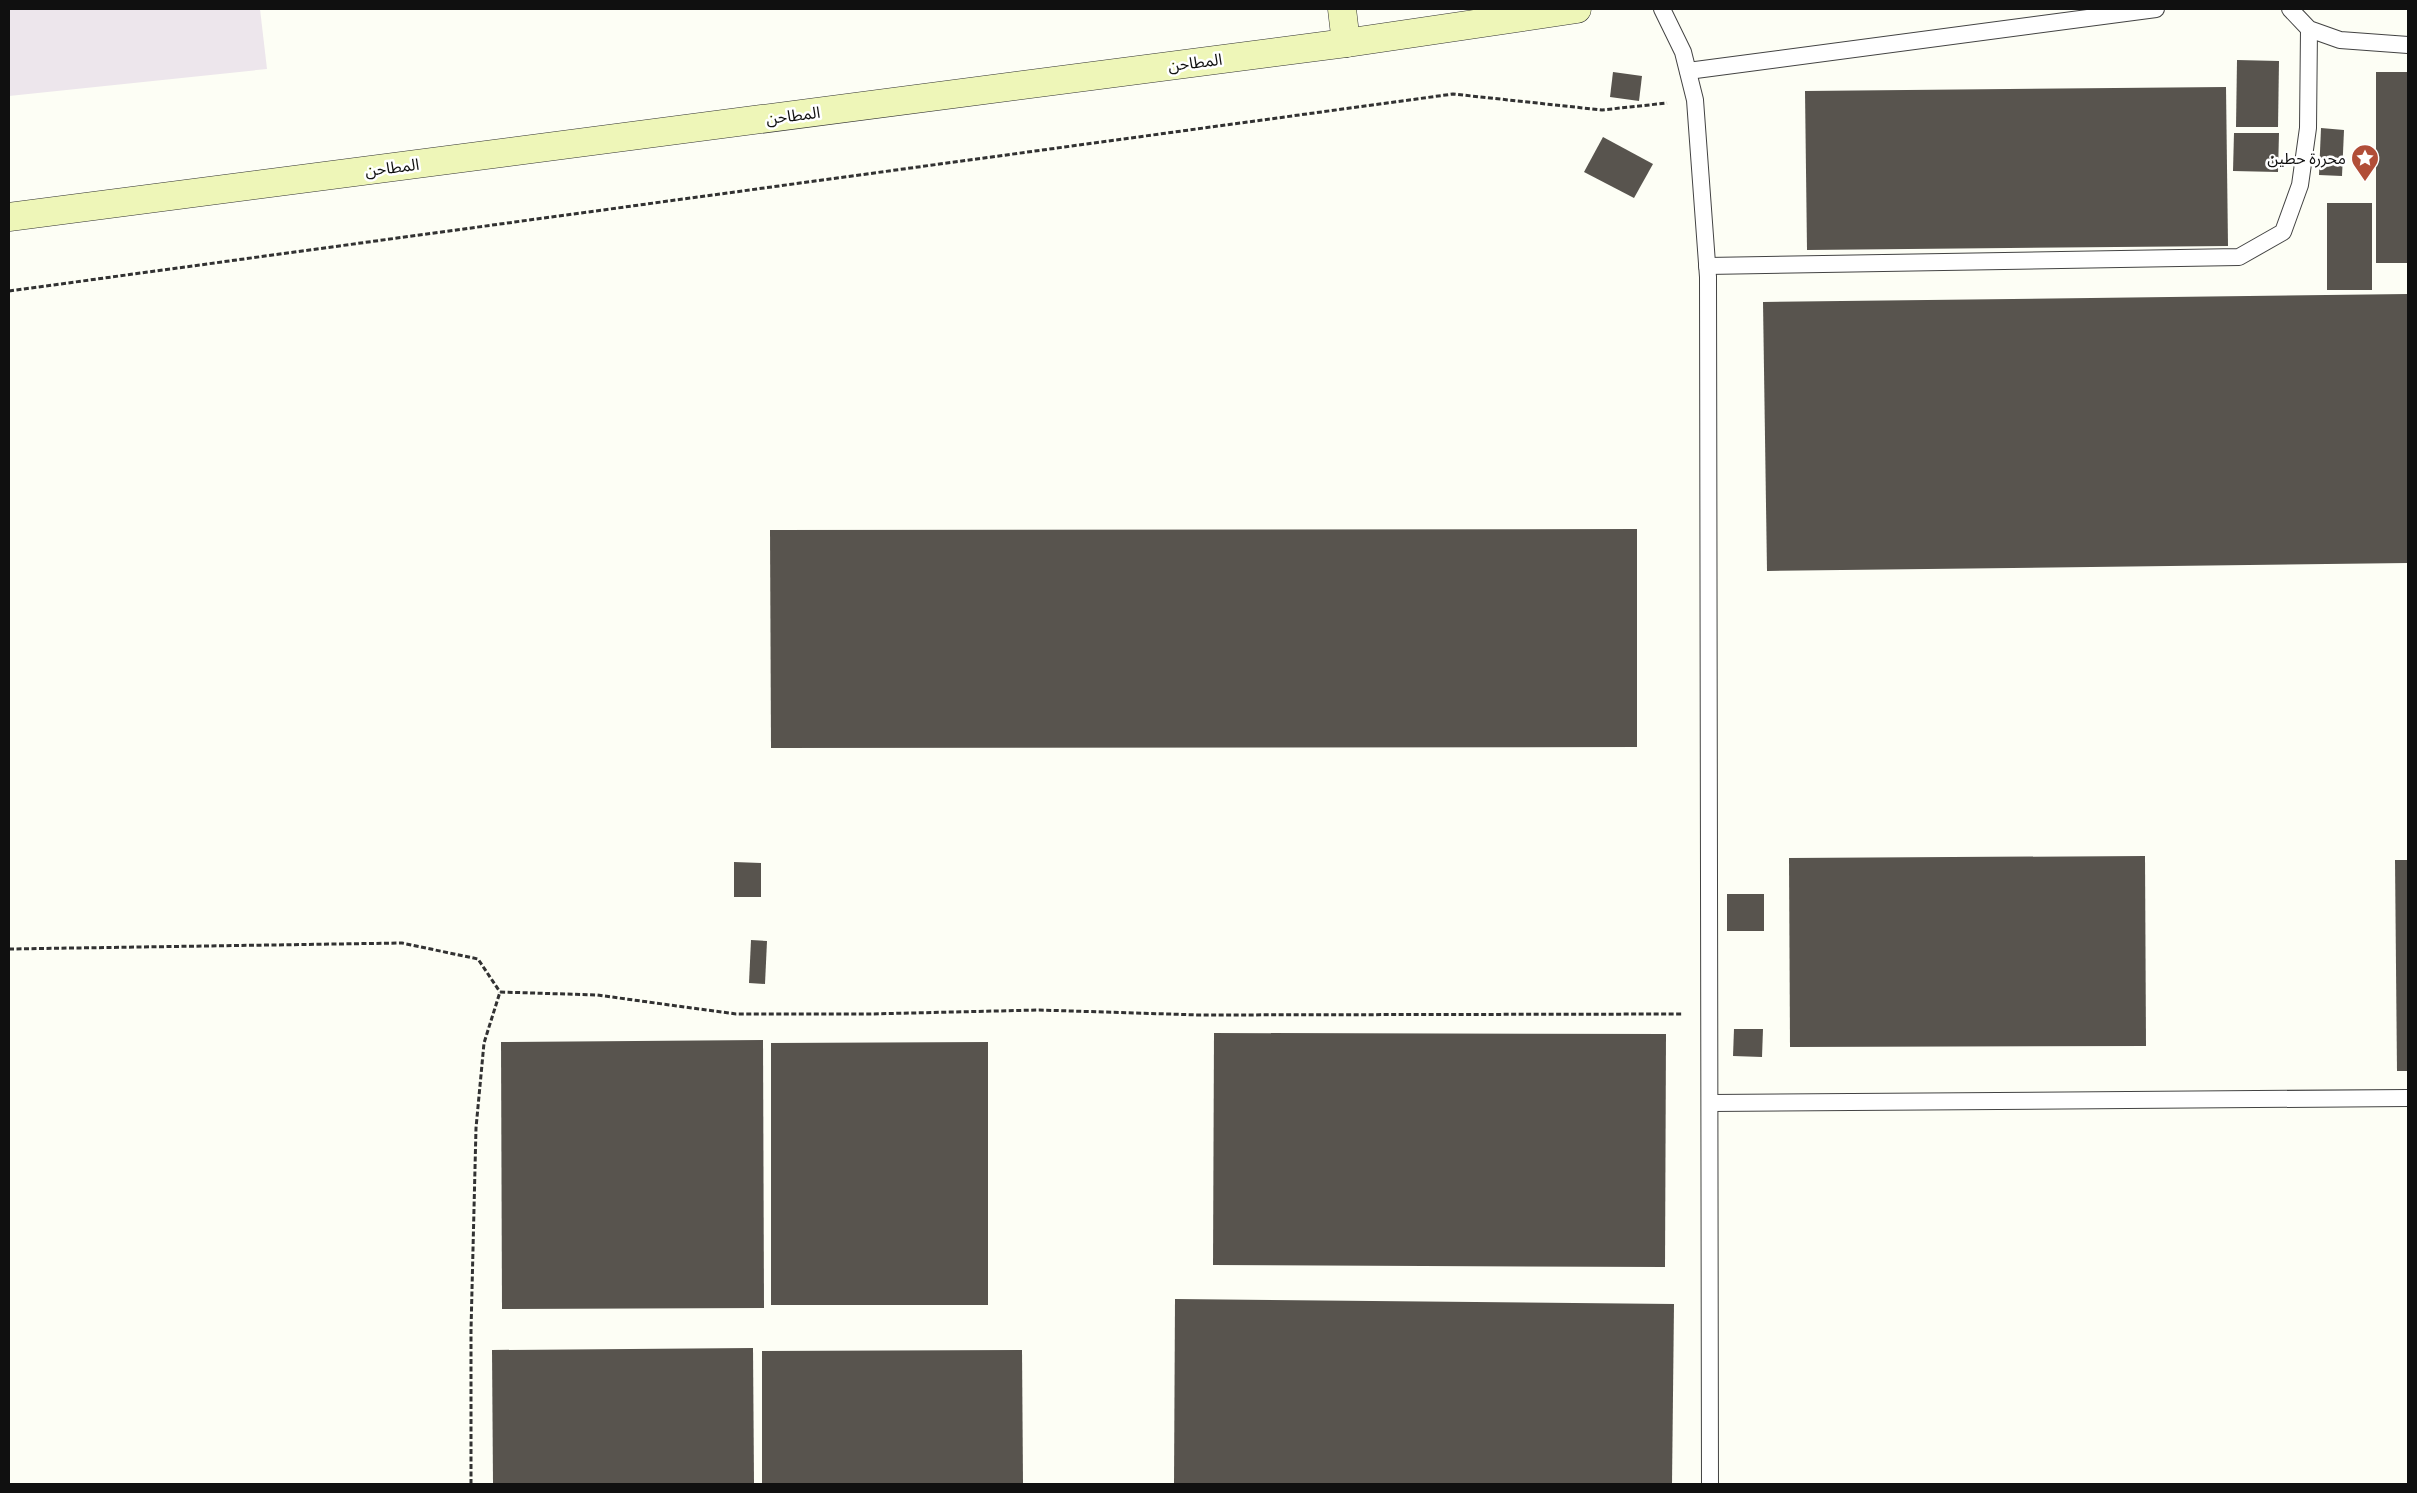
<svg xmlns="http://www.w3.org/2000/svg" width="2417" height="1493" viewBox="0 0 2417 1493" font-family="'Source Serif 4','Noto Sans Arabic',serif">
<rect width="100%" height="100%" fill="#fdfef5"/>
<polygon fill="#ede6ec" points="9,9 260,9 267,69 9,96"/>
<g fill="#58544e">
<polygon points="2237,60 2279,61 2278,127 2236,127"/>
<polygon points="1613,72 1642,76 1639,101 1610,97"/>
<rect x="2376" y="72" width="32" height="191"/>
<polygon points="2226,87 2228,246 1807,250 1805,91"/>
<polygon points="2321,128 2344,130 2342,176 2319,175"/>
<polygon points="2234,133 2279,133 2278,172 2233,171"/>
<polygon points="1603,137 1653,164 1634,198 1584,172"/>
<rect x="2327" y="203" width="45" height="87"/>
<polygon points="2408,294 2408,563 1767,571 1763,302"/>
<polygon points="1637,529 1637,747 771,748 770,530"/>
<polygon points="2145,856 2146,1046 1790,1047 1789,858"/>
<polygon points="2395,860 2408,860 2408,1071 2397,1071"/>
<polygon points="734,862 761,863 761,897 734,897"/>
<rect x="1727" y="894" width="37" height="37"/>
<polygon points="751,940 767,941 765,984 749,983"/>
<polygon points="1734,1029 1763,1029 1762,1057 1733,1056"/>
<polygon points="1214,1033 1666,1034 1665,1267 1213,1265"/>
<polygon points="763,1040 764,1308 502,1309 501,1042"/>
<polygon points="988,1042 988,1305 771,1305 771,1043"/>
<polygon points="1175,1299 1674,1304 1672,1484 1174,1484"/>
<polygon points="753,1348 754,1484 493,1484 492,1350"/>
<polygon points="1022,1350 1023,1484 762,1484 762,1351"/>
</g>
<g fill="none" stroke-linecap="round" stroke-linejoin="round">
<g stroke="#434343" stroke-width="18">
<g id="lane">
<polyline points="1662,9 1683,52 1695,100 1708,277 1710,1484"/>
<polyline points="2290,9 2309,29 2340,40 2408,45"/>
<polyline points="1688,71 2156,9"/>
<polyline points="1707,266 2239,257 2283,232 2300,185 2308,128 2309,29"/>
<polyline points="1711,1103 2408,1098"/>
</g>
</g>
<g stroke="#323232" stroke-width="29">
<g id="secondary">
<polyline points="1342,9 1346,43"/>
<polyline points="9,217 1346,43 1577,9"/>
</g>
</g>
<g stroke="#323232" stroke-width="3" stroke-dasharray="5 2.5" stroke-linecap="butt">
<polyline points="9,291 1453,94 1602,110 1667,103"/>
<polyline points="9,949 402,943 478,959 500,992"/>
<polyline points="471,1484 471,1330 476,1128 484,1043 500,992 597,995 736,1014 869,1014 1039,1010 1200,1015 1682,1014"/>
</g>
<use href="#lane" stroke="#fff" stroke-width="16"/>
<use href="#secondary" stroke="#eef6b8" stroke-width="28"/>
</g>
<defs>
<g id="sight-pin" transform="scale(1.4375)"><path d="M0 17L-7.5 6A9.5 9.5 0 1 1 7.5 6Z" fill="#b14e38" stroke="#fff"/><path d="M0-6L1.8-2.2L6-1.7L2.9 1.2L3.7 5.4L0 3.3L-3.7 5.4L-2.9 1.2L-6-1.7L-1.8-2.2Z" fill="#fff"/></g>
</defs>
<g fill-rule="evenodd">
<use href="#sight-pin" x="2365" y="158"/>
</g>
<g text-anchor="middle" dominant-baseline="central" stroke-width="5" stroke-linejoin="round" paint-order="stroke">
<g font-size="16" fill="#101010" stroke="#fff">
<text transform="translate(1195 62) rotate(-7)">المطاحن</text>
<text transform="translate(793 115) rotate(-7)">المطاحن</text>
<text transform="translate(392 167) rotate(-7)">المطاحن</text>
</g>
<g font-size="16" fill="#101010" stroke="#fff" text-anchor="end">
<text x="2346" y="158">محررة حطين</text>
</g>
</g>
<rect width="2417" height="1493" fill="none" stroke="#101010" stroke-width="20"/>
</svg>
